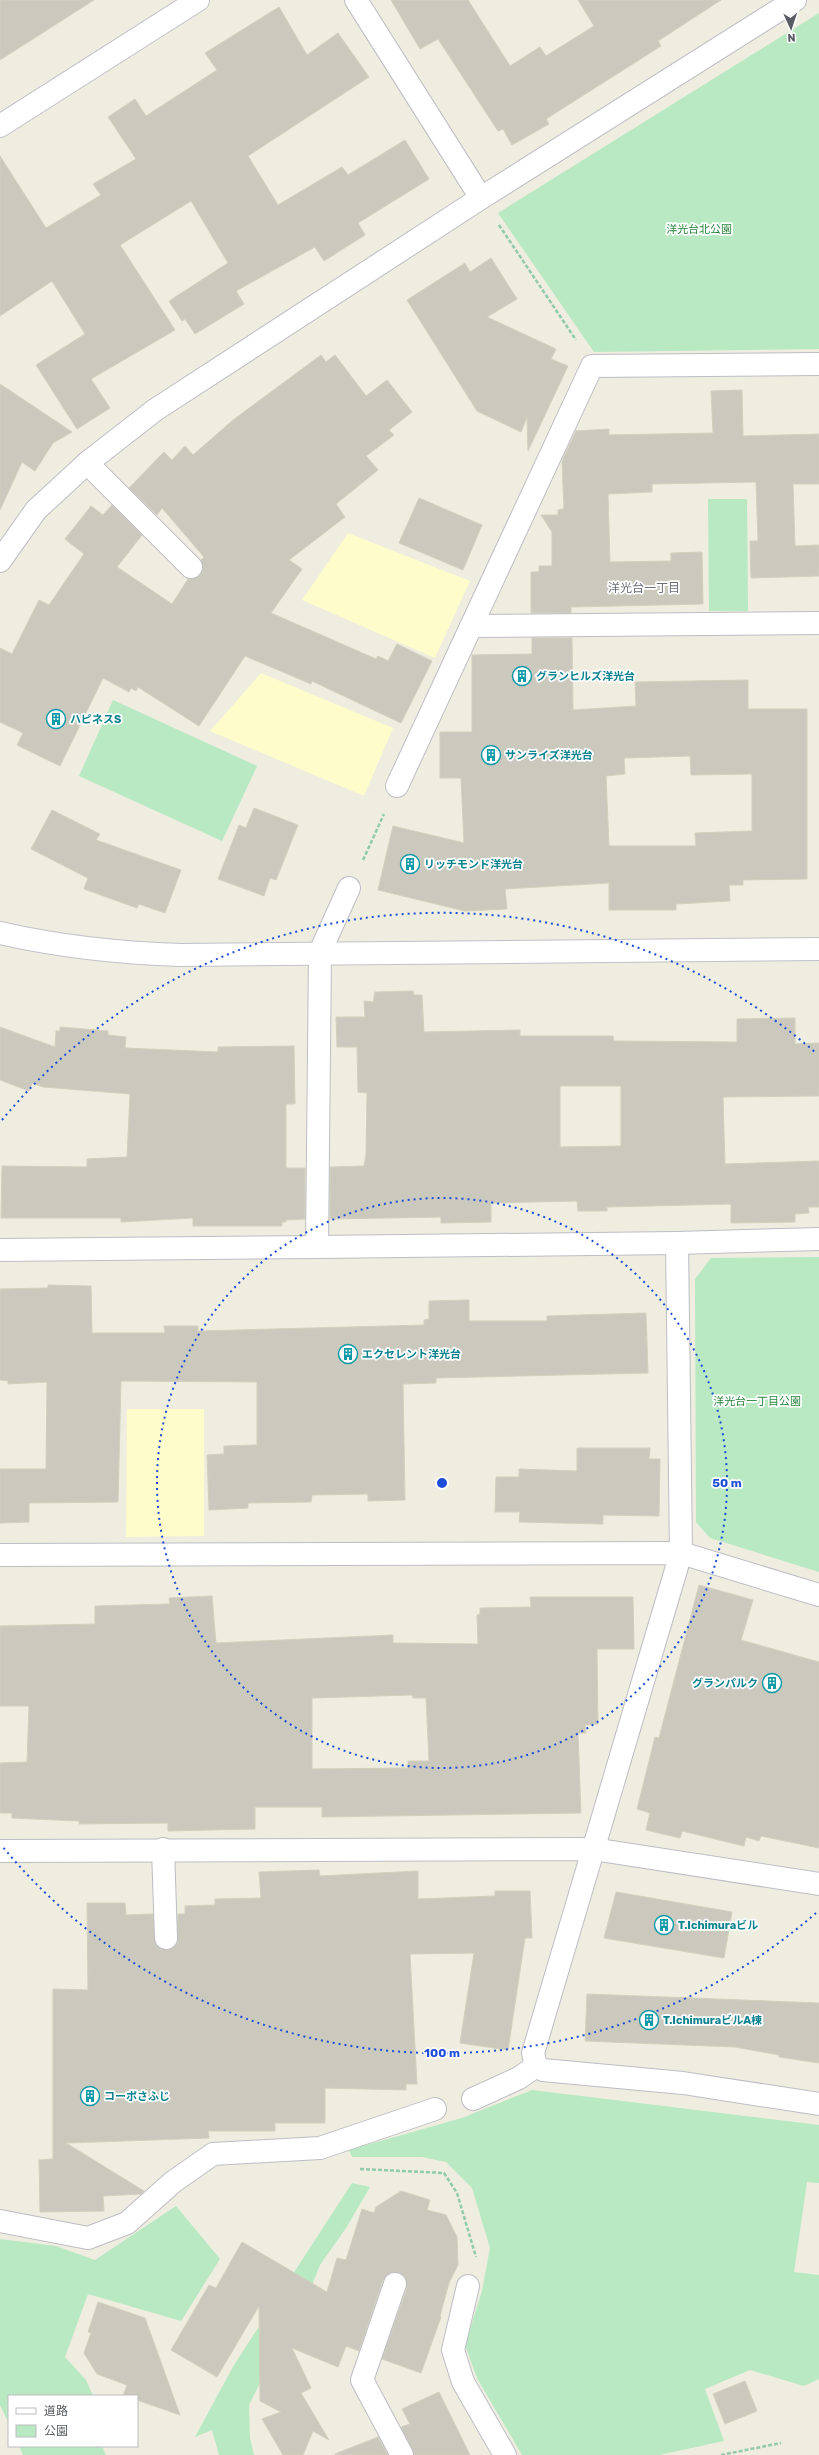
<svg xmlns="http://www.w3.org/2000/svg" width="819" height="2455" viewBox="0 0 819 2455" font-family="Rubik,'Noto Sans JP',sans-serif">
<rect width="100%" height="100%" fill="#eeeddf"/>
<g fill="#b8e9c2">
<polygon points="819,13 819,349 594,352 498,213"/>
<polygon points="708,499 747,499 748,611 709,611"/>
<polygon points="113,700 257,766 222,841 79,776"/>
<polygon points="819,1257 819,1572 710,1538 696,1522 695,1279 711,1258"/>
<polygon points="532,2090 819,2125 819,2183 807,2182 794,2272 819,2275 819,2379 804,2386 750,2370 705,2389 724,2441 659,2455 522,2455 477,2378 465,2345 482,2291 490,2248 472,2188 446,2162 422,2157 352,2157 349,2150 462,2118"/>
<polygon points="352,2183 370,2187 346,2228 320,2265 285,2352 261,2381 249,2405 250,2438 254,2455 219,2455 212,2430 195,2437 234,2365"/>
<polygon points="176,2206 220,2259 181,2321 88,2294 65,2357 86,2380 93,2396 9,2396 9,2424 0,2405 0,2239 56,2246 95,2260"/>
<polygon points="19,2446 102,2446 106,2455 23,2455"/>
</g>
<g fill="#fefcca">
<polygon points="348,533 470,581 435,658 302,600"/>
<polygon points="261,673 393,728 364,796 210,731"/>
<polygon points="127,1409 204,1409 204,1536 126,1537"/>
</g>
<g fill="#cbc9be" stroke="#d3d0bd" fill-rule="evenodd">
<polygon points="0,0 94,0 0,60"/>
<polygon points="391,0 468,0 510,66 540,47 546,56 594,26 578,0 721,0 658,41 661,46 546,119 549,124 512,145 503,129 498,131 438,39 420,49"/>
<polygon points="279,7 307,55 338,33 369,77 248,156 278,205 342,167 348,175 405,140 429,179 358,223 365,235 324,261 315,247 236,291 244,304 195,334 185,319 182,321 169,301 228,263 191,201 120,245 175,330 91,379 110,408 77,429 36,365 85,334 52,281 0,316 0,156 46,228 101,195 93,184 136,159 108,117 135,99 146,116 217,70 205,53"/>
<polygon points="491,258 517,299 487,317 556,349 551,359 568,366 528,451 527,417 521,432 477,411 407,300 465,263 470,272"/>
<polygon points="321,355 326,362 335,355 366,396 387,380 412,412 389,430 394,435 366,456 378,470 336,504 345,517 289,560 302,569 271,613 376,659 378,656 388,661 397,644 432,661 401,723 312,681 311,684 245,656 199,726 138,687 136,691 131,688 129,692 103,678 60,766 17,745 23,733 0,722 0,648 12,654 39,600 49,605 84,554 65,539 91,506 103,515 112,505 142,535 117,567 172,604 188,579 200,576 203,570 201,560 204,557 162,508 157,515 129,488 164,452 172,460 185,446 193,455 233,420"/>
<polygon points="0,384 72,432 53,443 35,471 22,462 0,510"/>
<polygon points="742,390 743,436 819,434 819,484 793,484 795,546 819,545 819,576 751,578 750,541 758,541 756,482 652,484 652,492 608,494 610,562 671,561 671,553 702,552 703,604 571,607 571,613 531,613 531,572 539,572 539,566 552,566 552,532 541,515 558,515 558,510 564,509 562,461 576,431 609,429 609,435 713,433 711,391"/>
<polygon points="419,498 482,525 463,570 399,543"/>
<path d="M 532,638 L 572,638 L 573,710 L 636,706 L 635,682 L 748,680 L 748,709 L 807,709 L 807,879 L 743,880 L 743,885 L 729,885 L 730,901 L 676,904 L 676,910 L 609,910 L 609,883 L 505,889 L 507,909 L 465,911 L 378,890 L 393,826 L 464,843 L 461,778 L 440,778 L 440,732 L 472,732 L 472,655 L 532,654 ZM 690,756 L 691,775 L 752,774 L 752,831 L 695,833 L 696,846 L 609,846 L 606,776 L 625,774 L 624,758 Z"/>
<polygon points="254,808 298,825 276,880 270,878 264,896 218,879 239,825 246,828"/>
<polygon points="52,810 100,834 96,840 181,870 165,913 139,904 137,908 84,889 88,878 31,849"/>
<path d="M 413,991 L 414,995 L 422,995 L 424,1032 L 520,1030 L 520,1036 L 613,1036 L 614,1041 L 737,1042 L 737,1019 L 795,1018 L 795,1044 L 819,1043 L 819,1096 L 723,1097 L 725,1164 L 819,1161 L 819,1207 L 808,1207 L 809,1213 L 795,1214 L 795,1222 L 731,1223 L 731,1204 L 607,1207 L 607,1211 L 578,1211 L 577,1201 L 491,1203 L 491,1222 L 441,1223 L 441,1217 L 330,1219 L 330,1167 L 364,1166 L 366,1154 L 367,1093 L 358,1092 L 357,1047 L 337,1047 L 336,1017 L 365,1017 L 364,1001 L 373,1002 L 375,992 ZM 560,1086 L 621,1086 L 621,1146 L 560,1147 Z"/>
<polygon points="0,1027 55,1047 56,1031 60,1031 60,1027 108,1031 108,1035 126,1037 125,1048 218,1052 218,1047 294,1046 295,1104 286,1104 286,1168 305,1168 305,1219 286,1220 286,1222 282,1222 282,1226 193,1226 193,1218 121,1222 121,1218 1,1218 2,1166 87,1167 87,1159 127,1157 130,1094 43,1087 32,1083 29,1091 0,1080"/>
<polygon points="48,1285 91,1286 92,1333 165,1333 164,1326 198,1326 198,1331 424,1325 424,1320 429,1319 429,1301 469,1300 469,1321 547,1321 547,1316 646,1313 648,1373 436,1378 436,1383 403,1384 405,1500 368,1501 368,1494 312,1495 311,1502 248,1503 248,1508 209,1510 207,1455 224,1454 224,1446 257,1445 257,1382 121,1381 118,1502 29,1503 29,1522 0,1523 0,1469 46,1469 47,1382 8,1384 8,1381 0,1380 0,1289 48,1288"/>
<polygon points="577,1448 650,1448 649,1459 660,1459 659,1516 603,1515 603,1524 519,1522 520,1512 495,1512 496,1477 519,1477 519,1469 577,1471"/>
<polygon points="699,1585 753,1600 741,1640 819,1662 819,1848 761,1836 759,1841 746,1837 744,1846 682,1831 680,1838 646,1830 650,1813 637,1809 655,1737 659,1738"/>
<path d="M 212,1596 L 216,1643 L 393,1635 L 393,1643 L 478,1644 L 477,1615 L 480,1614 L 480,1608 L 531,1607 L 530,1597 L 633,1597 L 634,1649 L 597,1649 L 598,1724 L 585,1725 L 586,1733 L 578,1733 L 581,1813 L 322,1817 L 322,1807 L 255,1807 L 255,1829 L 168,1831 L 168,1823 L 79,1824 L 79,1821 L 12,1818 L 12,1813 L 0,1813 L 0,1763 L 27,1762 L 29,1706 L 0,1706 L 0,1626 L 95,1624 L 95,1606 L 170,1604 L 169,1598 ZM 412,1695 L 413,1698 L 426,1698 L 429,1761 L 408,1761 L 408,1768 L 312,1769 L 312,1698 Z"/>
<polygon points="319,1870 320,1876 418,1871 418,1899 495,1896 495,1891 530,1891 532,1938 525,1938 508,2050 460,2043 474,1953 410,1954 417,2084 406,2084 406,2090 325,2088 325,2123 275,2123 275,2131 208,2131 209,2138 66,2143 144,2191 141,2194 103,2196 104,2211 40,2212 39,2160 53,2159 53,1989 88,1990 87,1903 125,1903 126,1915 153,1914 155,1944 160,1949 167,1950 177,1944 178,1914 185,1914 185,1906 215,1905 215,1899 261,1898 259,1872"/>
<polygon points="616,1892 732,1912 724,1958 604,1938"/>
<polygon points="587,1994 819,2003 819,2063 779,2057 779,2055 735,2047 585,2041"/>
<polygon points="401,2191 430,2200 427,2210 446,2215 457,2237 458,2265 449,2283 440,2316 441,2317 421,2373 382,2359 407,2288 404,2276 392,2272 383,2280 359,2351 346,2346 338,2367 292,2348 311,2388 301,2393 329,2440 313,2431 303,2455 283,2455 262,2419 281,2412 260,2401 259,2306 217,2377 171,2350 209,2285 216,2288 242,2242 327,2292 337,2258 346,2260 362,2209 374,2213 376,2207"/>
<polygon points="98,2302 145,2318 180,2415 137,2400 137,2396 123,2396 127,2385 97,2374 84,2353 91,2333 88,2332"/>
<polygon points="745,2381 757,2411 725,2424 713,2394"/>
<polygon points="439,2392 470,2455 414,2455 401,2427 410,2424 402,2409"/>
<polygon points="378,2437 388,2455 335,2455 335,2454"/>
</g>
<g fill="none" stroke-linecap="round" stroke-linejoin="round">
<g stroke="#bdbec5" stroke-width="24">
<g id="lane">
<polyline points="87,463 191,567"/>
<polyline points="468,2286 453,2350 463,2382 505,2455"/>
</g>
</g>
<g stroke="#bdbec5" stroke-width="24">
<g id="street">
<polyline points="356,0 481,198"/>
<polyline points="0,561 36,510 87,463 155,410 481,198 795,0"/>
<polyline points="471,626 819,623"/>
<polyline points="397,786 592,366 819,364"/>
<polyline points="349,888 320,952 317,1247 677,1243 819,1239"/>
<polyline points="677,1243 681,1553 819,1595"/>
<polyline points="0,1250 317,1247"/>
<polyline points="0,1555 681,1553 533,2053 536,2066 543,2070 683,2083 819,2104"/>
<polyline points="163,1849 166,1938"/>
<polyline points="0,1851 593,1849 819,1884"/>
<polyline points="473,2099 519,2078 536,2066"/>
<polyline points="0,2221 88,2238 127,2223 173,2182 213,2154 320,2148 435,2109"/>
<polyline points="395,2284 362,2380 402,2455"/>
</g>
</g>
<g stroke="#c0c1ca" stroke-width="24">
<g id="secondary">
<polyline points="0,126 198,0"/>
<path d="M 0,933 C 61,947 118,953 181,955 L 819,949"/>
</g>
</g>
<g stroke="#91caac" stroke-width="2.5" stroke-dasharray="4 2" stroke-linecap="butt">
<polyline points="499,225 576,340"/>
<polyline points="363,860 384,814"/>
<polyline points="360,2169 444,2173 457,2193 476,2257"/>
<polyline points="721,2455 781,2443"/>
</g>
<use href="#lane" stroke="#fff" stroke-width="22"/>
<use href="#street" stroke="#fff" stroke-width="22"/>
<use href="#secondary" stroke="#fff" stroke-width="22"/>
</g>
<g fill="none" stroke="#1d4ed8" stroke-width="2" stroke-dasharray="2 4">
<circle cx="442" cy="1483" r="285"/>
<path d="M816 1913A570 570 0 0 1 2 1846M2 1120A570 570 0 0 1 816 1053"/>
</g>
<defs>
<g id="building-ring" transform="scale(1)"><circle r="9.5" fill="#fff" stroke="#0f9aa8" stroke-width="1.5"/><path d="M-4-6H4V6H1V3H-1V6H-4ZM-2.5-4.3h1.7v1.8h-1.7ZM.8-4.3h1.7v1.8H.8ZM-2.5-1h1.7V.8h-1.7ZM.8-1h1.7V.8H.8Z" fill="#0f9aa8"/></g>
</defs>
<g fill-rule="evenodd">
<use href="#building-ring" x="522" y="676"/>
<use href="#building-ring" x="56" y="719"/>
<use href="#building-ring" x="491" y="755"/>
<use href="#building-ring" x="410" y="864"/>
<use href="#building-ring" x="348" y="1354"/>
<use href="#building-ring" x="772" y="1683"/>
<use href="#building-ring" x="664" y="1925"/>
<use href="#building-ring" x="649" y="2020"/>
<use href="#building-ring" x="90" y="2096"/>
</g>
<g text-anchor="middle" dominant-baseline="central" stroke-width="3.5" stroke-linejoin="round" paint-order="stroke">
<g font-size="11" fill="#2c8741" stroke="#fff">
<text x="699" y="229">洋光台北公園</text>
<text x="757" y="1401">洋光台一丁目公園</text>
</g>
<g font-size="11" font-weight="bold" fill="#0d838f" stroke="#fff" text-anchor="start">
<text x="536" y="676">グランヒルズ洋光台</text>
<text x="70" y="719">ハピネスS</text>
<text x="505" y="755">サンライズ洋光台</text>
<text x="424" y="864">リッチモンド洋光台</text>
<text x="362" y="1354">エクセレント洋光台</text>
<text x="758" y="1683" text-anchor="end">グランパルク</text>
<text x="678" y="1925">T.Ichimuraビル</text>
<text x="663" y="2020">T.IchimuraビルA棟</text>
<text x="104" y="2096">コーポさふじ</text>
</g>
<g font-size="12" fill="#696d75" stroke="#fff">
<text x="644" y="588">洋光台一丁目</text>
</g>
</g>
<circle cx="442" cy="1483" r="6" fill="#1d4ed8" stroke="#fff" stroke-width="2"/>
<g font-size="12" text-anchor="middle" font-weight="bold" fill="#1d4ed8" stroke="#fff" stroke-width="3.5" stroke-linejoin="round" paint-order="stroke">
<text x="727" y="1487">50 m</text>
<text x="442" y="2057">100 m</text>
</g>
<rect x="8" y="2395" width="130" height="52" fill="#ffffff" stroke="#bcbdc1"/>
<rect x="16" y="2408" width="20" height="6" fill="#ffffff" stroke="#bcbdc1"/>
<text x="44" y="2415" font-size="12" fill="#585b63">道路</text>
<rect x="16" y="2425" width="20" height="12" fill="#b8e9c2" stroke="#bcbdc1"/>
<text x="44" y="2435" font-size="12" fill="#585b63">公園</text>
<g transform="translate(791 28) rotate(177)" stroke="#ffffff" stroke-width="3" paint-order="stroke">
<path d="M0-3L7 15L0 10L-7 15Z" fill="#585b63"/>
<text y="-6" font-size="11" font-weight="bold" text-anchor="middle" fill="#585b63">N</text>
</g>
</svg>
